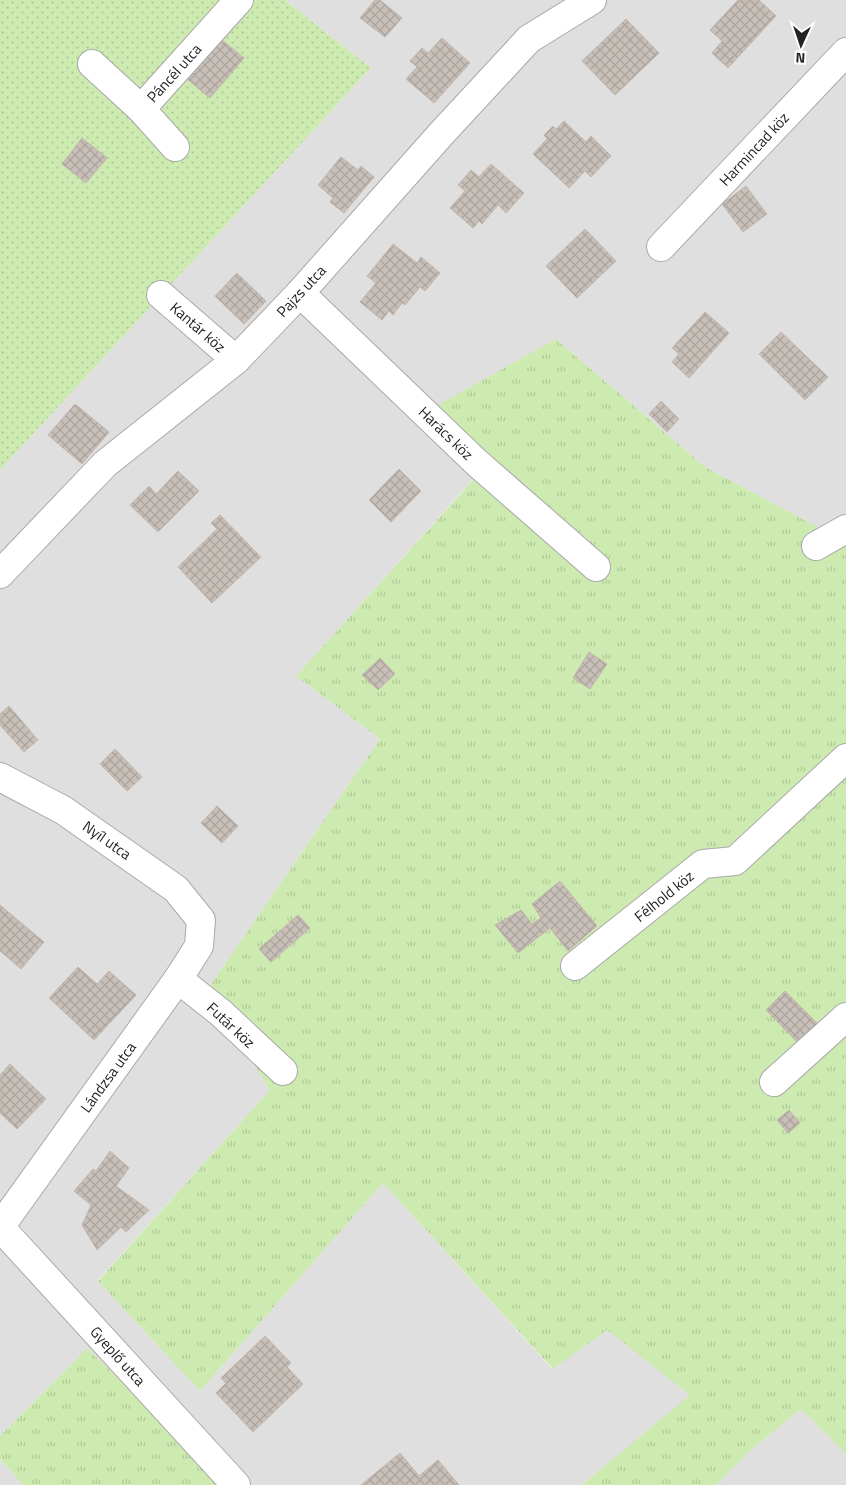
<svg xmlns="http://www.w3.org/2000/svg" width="846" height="1485" viewBox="0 0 846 1485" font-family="'Titillium Web',sans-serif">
<defs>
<pattern id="grass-tufts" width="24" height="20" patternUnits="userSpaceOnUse" patternTransform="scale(1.25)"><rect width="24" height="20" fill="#cdebb0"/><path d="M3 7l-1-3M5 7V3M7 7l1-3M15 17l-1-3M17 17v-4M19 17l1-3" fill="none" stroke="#b0c997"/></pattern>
<pattern id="garden-dots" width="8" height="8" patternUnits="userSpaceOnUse" patternTransform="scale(1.25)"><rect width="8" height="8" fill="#cdebb0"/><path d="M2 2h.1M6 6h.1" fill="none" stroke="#b0c997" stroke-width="1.8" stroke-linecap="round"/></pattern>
<pattern id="building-cross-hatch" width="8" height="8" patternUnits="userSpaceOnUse" patternTransform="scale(1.25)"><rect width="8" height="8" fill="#c7bfb8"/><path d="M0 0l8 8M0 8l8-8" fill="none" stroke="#aba49e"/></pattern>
</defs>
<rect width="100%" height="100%" fill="#f2efe9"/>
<g fill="#e0dfdf">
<polygon points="285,0 846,0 846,542 705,467 556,339 429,411 493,457 296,676 380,739 207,990 270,1090 98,1280 200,1391 383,1183 552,1369 607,1330 691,1395 582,1485 226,1485 87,1348 0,1436 0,470 371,68"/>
<polygon points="801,1409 846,1454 846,1485 716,1485 751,1450"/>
<polygon points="0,1459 23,1485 0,1485"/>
</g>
<g fill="url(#grass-tufts)">
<polygon points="556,339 705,467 846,542 846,1454 801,1409 751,1450 716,1485 582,1485 690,1395 607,1330 553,1369 383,1183 200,1391 98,1281 270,1090 207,990 380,739 296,676 493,458 429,410"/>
<polygon points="87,1348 226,1485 23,1485 0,1459 0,1436"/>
</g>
<polygon fill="url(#garden-dots)" points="0,0 285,0 371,68 0,470"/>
<g fill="url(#building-cross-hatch)" stroke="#c4b6ab">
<polygon points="375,0 380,0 402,18 385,37 360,18"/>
<polygon points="738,0 759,0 776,16 728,68 712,53 722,41 710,30"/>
<polygon points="626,19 659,53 615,95 582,61"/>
<polygon points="220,38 244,58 210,98 186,78"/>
<polygon points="442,38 470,63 434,103 406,79 417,67 410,61 422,48 428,53"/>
<polygon points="564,121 586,142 591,136 611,156 591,177 585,171 569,188 533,154 547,139 544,135 553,126 556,129"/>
<polygon points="82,138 107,158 86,183 62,164"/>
<polygon points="341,157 358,170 361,166 374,177 344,213 330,202 333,198 318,185"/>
<polygon points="491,164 524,193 506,213 498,205 482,224 479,221 473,228 450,208 465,191 458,185 471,170 479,177"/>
<polygon points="746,186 767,214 743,232 722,204"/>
<polygon points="585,229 616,261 577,298 546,266"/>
<polygon points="393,244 417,263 421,257 440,273 425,291 420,287 405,305 402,303 393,315 389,311 382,320 360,302 376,283 367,276"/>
<polygon points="237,273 266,301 244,324 215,296"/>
<polygon points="705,312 729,333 689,378 672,362 679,354 672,348"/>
<polygon points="781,332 828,377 805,400 759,354"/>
<polygon points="661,401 679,419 667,432 649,414"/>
<polygon points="75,404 109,432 82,464 48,435"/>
<polygon points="399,469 421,491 391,522 369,500"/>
<polygon points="178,471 199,491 158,532 130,505 149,486 156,494"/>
<polygon points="220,515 261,557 212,603 178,567 217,529 211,523"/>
<polygon points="589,652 607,664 590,689 573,678"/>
<polygon points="380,658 395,674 378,690 362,675"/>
<polygon points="9,706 38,740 24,752 0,725 0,714"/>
<polygon points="115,749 142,777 127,791 100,764"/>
<polygon points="217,806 238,826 222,843 201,823"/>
<polygon points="560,881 597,926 568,951 550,928 518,953 495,925 521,910 532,924 541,918 532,904"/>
<polygon points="0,905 44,942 21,969 0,951"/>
<polygon points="298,915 310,928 271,962 259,949"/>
<polygon points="78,967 97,984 109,971 136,995 94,1040 49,998"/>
<polygon points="785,991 820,1026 800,1045 766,1010"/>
<polygon points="10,1064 46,1099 17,1129 0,1113 0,1075"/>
<polygon points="789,1110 800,1123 788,1133 777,1120"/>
<polygon points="110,1151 129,1168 116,1186 149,1210 126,1232 121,1227 97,1250 82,1225 91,1205 74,1191 93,1169 96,1171"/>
<polygon points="265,1336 291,1363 287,1367 303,1384 253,1432 216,1393 226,1383 221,1378"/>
<polygon points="400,1453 419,1476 438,1460 459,1485 361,1485"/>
</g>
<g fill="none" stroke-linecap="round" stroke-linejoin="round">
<g stroke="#a9a9a9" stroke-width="30">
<g id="minor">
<polyline points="92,64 141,109"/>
<polyline points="175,147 141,109 239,0"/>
<polyline points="661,247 846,52"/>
<polyline points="300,293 476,462 596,567"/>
<polyline points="161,295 236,360"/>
<polyline points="816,546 846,529"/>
<polyline points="0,574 105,464 236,360 300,293 441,134 529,39 592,0"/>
<polyline points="0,777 63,810 176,889 201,920 199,946 178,979 0,1227"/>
<polyline points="575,966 703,864 735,861 846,758"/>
<polyline points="178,979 221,1013 283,1071"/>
<polyline points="774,1082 846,1017"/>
<polyline points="0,1227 236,1485"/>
</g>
</g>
<use href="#minor" stroke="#fff" stroke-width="28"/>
</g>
<g text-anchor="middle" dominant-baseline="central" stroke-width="4" stroke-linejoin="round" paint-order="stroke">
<g font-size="15" fill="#222" stroke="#fff">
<text transform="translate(174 73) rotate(-48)">Páncél utca</text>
<text transform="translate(754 149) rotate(-47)">Harmincad köz</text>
<text transform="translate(301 291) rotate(-47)">Pajzs utca</text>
<text transform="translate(198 327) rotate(41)">Kantár köz</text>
<text transform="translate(446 433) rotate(44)">Harács köz</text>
<text transform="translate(107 840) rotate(35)">Nyíl utca</text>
<text transform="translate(664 896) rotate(-39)">Félhold köz</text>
<text transform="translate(231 1025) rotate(43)">Futár köz</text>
<text transform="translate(108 1077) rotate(-54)">Lándzsa utca</text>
<text transform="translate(118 1356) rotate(48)">Gyeplő utca</text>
</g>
</g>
<g transform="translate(801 45) rotate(183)" stroke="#ffffff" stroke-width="4" paint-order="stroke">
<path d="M0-4L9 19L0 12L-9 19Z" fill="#222222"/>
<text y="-8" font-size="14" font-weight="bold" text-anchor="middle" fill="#222222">N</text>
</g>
</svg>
